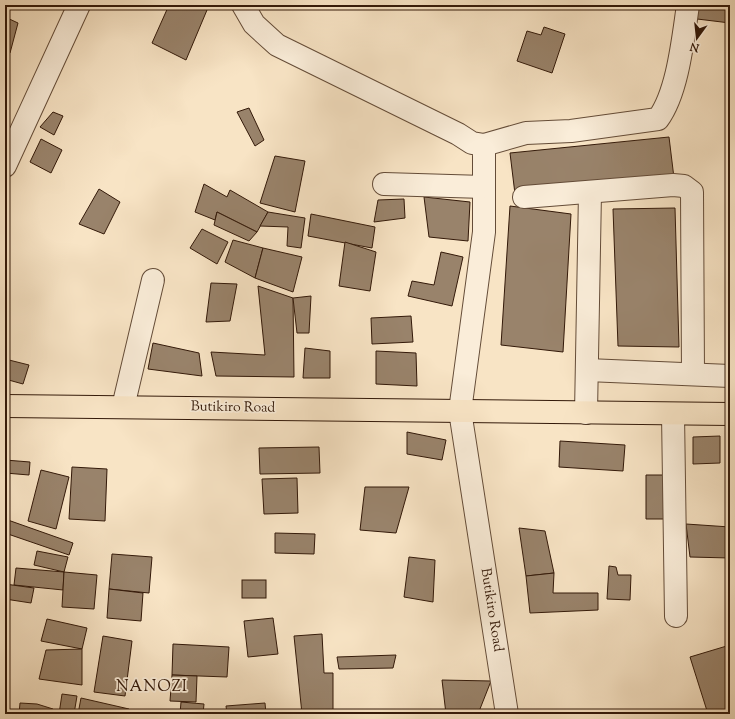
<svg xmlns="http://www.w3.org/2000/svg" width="735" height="719" viewBox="0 0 735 719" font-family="'Sorts Mill Goudy',serif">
<rect width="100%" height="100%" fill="#f8e4c5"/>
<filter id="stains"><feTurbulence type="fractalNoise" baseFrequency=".005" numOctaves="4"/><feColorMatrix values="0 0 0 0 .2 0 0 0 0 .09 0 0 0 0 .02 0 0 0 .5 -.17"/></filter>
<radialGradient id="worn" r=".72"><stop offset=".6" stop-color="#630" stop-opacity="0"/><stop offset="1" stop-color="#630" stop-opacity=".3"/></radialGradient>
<g fill="#99836b" stroke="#331909">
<polygon points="169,5 198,5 207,10 186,60 152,43"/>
<polygon points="691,5 730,5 730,23 689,18"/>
<polygon points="5,17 18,23 10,53 5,51"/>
<polygon points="544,27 565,34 552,73 517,61 527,31 541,35"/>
<polygon points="249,108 264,140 255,146 237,112"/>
<polygon points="53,112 63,116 54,135 40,127"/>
<polygon points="669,137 674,178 515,194 510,153"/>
<polygon points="41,139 62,150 51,173 30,162"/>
<polygon points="275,156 305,161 295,212 260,203"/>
<polygon points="204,184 227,197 230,190 268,212 257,232 217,212 215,220 195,212"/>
<polygon points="99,189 120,202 104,234 79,224"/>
<polygon points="424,197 470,202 468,241 429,237"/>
<polygon points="404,199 405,218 374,222 378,200"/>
<polygon points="510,206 571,214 563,352 501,345"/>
<polygon points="675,208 679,347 618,346 613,209"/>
<polygon points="217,212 257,232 249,241 214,225"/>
<polygon points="268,212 305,218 301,248 287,246 288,227 260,226"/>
<polygon points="311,214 375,227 372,248 308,236"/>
<polygon points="202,229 228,242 217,264 190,248"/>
<polygon points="233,240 263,248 255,278 225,262"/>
<polygon points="345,242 376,252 370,291 339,286"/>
<polygon points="263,248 302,257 293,292 255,278"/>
<polygon points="441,252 463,257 452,306 408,296 412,281 434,285"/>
<polygon points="211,283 237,284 230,321 206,322"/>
<polygon points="258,286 293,298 294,377 216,376 211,352 265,355"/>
<polygon points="311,296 309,333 297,333 293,298"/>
<polygon points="411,316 413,342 372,344 371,318"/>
<polygon points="153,343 199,353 202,376 148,369"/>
<polygon points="305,348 330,351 330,378 303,378"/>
<polygon points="376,351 416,353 417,386 376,384"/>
<polygon points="5,359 29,365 23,384 5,379"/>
<polygon points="407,432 446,440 442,460 407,454"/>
<polygon points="720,436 720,463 693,464 693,437"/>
<polygon points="560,441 625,445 623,471 559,467"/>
<polygon points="319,447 320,473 260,474 259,448"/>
<polygon points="5,460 30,462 29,475 5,473"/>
<polygon points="72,467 107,469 105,521 69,519"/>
<polygon points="41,470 69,477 56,529 28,521"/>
<polygon points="646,475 666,475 667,519 646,519"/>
<polygon points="297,478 298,513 264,514 262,479"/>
<polygon points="365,487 409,487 396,533 360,530"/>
<polygon points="5,519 73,543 69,555 5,533"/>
<polygon points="686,524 730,527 730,558 690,557"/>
<polygon points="519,528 545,531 554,573 526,576"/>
<polygon points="275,533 315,534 314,554 275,553"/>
<polygon points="37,551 68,557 64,572 34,565"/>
<polygon points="112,554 152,557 149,593 109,589"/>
<polygon points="409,557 435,560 433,602 404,597"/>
<polygon points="609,566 616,567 618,575 631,575 630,600 607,599"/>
<polygon points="16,568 64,572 63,590 14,585"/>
<polygon points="64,572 97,575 94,609 62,607"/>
<polygon points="554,573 553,593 598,593 598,610 530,613 526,576"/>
<rect x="242" y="580" width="24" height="18"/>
<polygon points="5,584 34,588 31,603 5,599"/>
<polygon points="109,589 143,593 141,621 107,618"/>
<polygon points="273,618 278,654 248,657 244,621"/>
<polygon points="47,619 87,628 82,649 41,641"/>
<polygon points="322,634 324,673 333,673 333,714 302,714 294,636"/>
<polygon points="103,636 132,641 125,696 94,692"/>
<polygon points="173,644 229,647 227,677 172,675"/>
<polygon points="730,645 730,714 708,714 690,657"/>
<polygon points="82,649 82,685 39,679 46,650"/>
<polygon points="396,655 393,668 339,669 337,657"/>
<polygon points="172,675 197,676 196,702 170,701"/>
<polygon points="442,680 491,681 478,714 446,714"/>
<polygon points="62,694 77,696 74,714 59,714"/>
<polygon points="81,698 129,709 128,714 78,714"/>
<polygon points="181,702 204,704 203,714 180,714"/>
<polygon points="20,703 37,704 53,709 54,714 19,714"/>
<polygon points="265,703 266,714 227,714 226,706"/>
</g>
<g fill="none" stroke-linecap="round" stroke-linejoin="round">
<g stroke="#644c38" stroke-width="24">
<g id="minor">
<polyline points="243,5 254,24 277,45 458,134 472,143 484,145 484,232 460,411 507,714"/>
<path d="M 484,145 L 526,133 L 571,131 L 658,119 C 678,92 683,38 688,5"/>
<polyline points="5,166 79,5"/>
<polyline points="384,184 484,187"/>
<polyline points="524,197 673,185 684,186 692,192 693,374"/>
<polyline points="587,370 730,376"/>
<polyline points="123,407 153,280"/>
<polyline points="586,413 590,192"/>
<polyline points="673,414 676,616"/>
</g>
</g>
<g stroke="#331909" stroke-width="24">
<polyline id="major" points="5,406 730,414"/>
</g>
<use href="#minor" stroke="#faedd9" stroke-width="22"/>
<use href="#major" stroke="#f8e4c5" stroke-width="22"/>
</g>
<g text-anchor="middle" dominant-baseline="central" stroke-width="3.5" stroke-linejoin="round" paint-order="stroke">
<g font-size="14" fill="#331909" stroke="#faedd9">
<text transform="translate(233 408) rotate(1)">Butikiro Road</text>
<text transform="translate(491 610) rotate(81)">Butikiro Road</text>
</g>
<g font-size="16" letter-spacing="1" fill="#331909" stroke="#faedd9">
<text x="152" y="687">NANOZI</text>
</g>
</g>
<rect width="735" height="719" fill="none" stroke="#f8e4c5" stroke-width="20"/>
<rect x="6" y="6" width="723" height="707" fill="none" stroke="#331909" stroke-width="2"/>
<rect x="10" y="10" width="715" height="699" fill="none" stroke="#331909"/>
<g transform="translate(697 38) rotate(195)" stroke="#faedd9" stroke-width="3" paint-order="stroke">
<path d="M0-3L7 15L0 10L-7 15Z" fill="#331909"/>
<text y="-6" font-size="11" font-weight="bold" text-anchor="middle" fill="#331909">N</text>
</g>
<rect width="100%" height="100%" filter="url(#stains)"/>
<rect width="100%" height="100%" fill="url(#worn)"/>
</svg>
